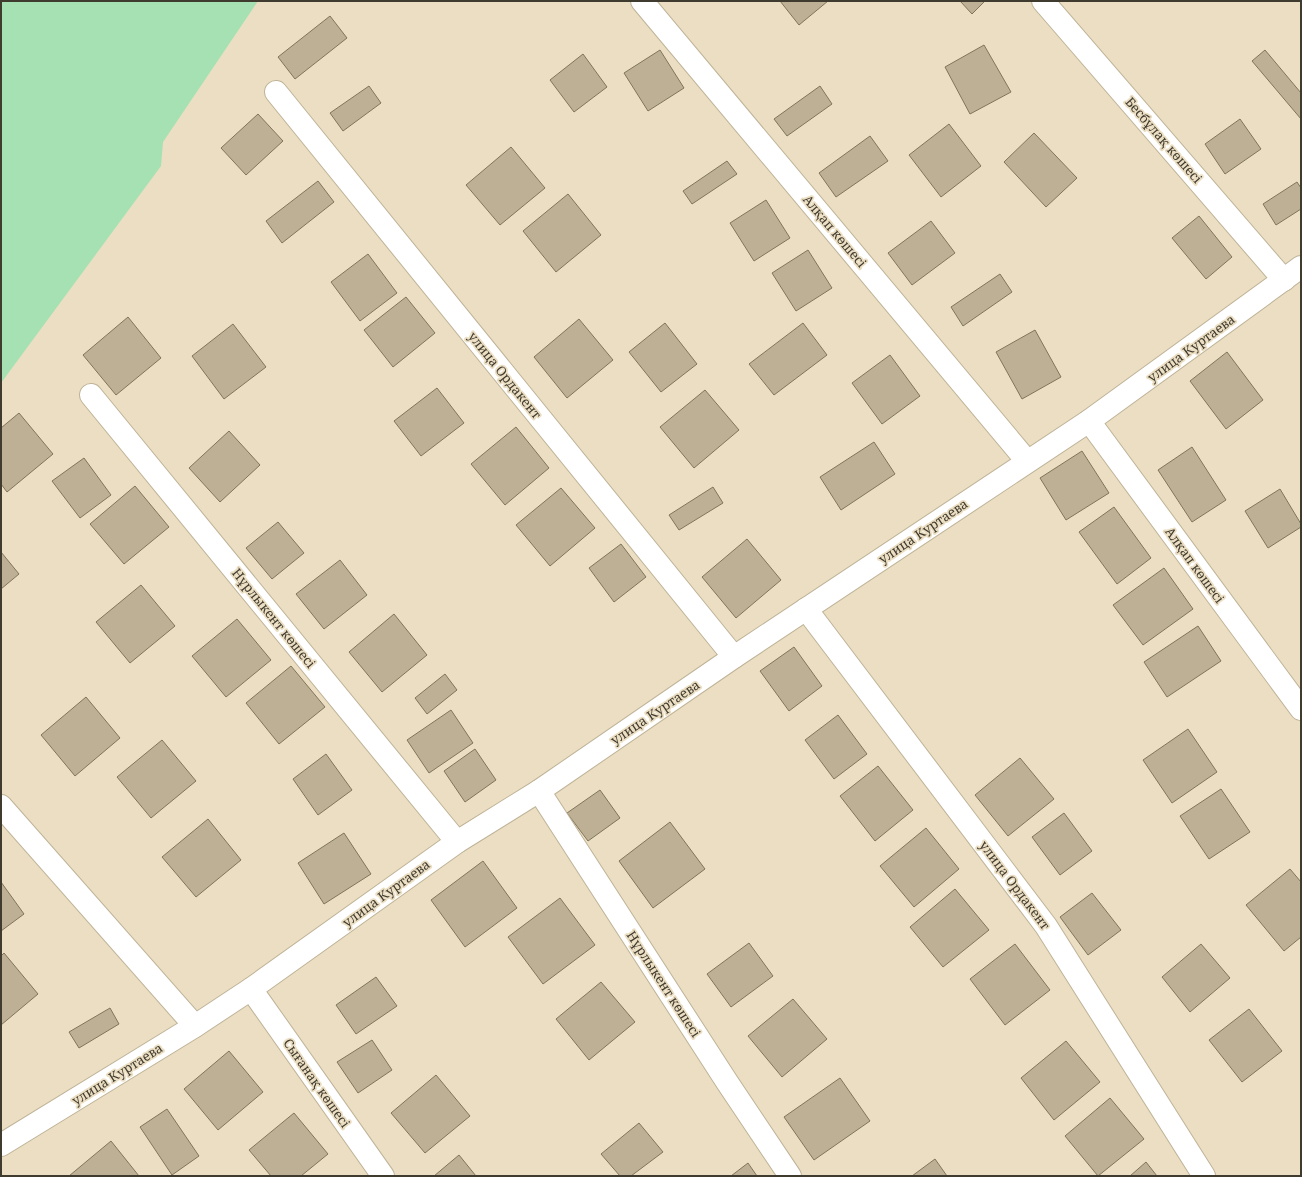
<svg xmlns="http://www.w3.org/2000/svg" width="1302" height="1177" viewBox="0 0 1302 1177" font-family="'Noto Serif',serif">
<rect width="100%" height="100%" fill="#ebdec2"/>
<polygon fill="#a6e1b4" points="1,1 258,1 163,142 161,166 1,383"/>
<g fill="#bdb095" stroke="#80755b">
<polygon points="780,1 828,1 799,25"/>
<polygon points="960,1 985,1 972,14"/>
<polygon points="330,16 347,38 295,79 278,57"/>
<polygon points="984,45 1011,92 970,114 945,67"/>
<polygon points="660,50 684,88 648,111 624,73"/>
<polygon points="1265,50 1301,93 1301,119 1252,61"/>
<polygon points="583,54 607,87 574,112 550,80"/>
<polygon points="369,86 381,103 343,131 330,113"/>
<polygon points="820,86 832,104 787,136 774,119"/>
<polygon points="258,114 283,141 246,175 221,148"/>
<polygon points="1240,119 1261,149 1225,174 1205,144"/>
<polygon points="949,124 981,166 941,197 909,155"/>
<polygon points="1034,133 1077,178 1046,207 1004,162"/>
<polygon points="870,136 888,161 836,197 819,173"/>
<polygon points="511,147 545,188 500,225 466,185"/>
<polygon points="727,161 737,174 692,204 683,191"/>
<polygon points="318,181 334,202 282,243 266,221"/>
<polygon points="1297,182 1301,188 1301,209 1276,225 1263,204"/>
<polygon points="568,194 601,235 556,272 523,231"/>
<polygon points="766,200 790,238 754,261 730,223"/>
<polygon points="1199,216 1232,257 1206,279 1172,238"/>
<polygon points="931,221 955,253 912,285 888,253"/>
<polygon points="808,250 832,288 796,311 772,273"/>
<polygon points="368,254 397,293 360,321 331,282"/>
<polygon points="1000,274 1012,292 963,326 951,307"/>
<polygon points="406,297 435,333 393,367 364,330"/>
<polygon points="128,317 161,358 116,395 83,355"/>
<polygon points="579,319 613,360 567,398 534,357"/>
<polygon points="665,323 697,364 661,392 629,352"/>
<polygon points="803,323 827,355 774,395 749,364"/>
<polygon points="233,324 266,367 224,399 192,356"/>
<polygon points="1035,330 1061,377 1022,399 996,352"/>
<polygon points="1227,352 1263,400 1226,429 1190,381"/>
<polygon points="890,355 920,396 882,424 852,383"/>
<polygon points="437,388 464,423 421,456 394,421"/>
<polygon points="705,390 739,430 694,468 660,427"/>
<polygon points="19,413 53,454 7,492 1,484 1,428"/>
<polygon points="516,427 549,468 505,505 471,464"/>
<polygon points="229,431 260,465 220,502 189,468"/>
<polygon points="874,442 895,474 841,510 820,477"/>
<polygon points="1192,447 1226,500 1192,522 1158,470"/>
<polygon points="1082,451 1109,493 1066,520 1040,478"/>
<polygon points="84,458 111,495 80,518 52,481"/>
<polygon points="135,486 169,527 124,564 90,524"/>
<polygon points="713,487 723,503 679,530 669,515"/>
<polygon points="561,488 595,528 550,566 516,525"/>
<polygon points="1280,489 1301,524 1301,527 1268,548 1245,511"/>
<polygon points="1114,507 1151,558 1117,584 1079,532"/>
<polygon points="278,522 304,553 272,579 246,548"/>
<polygon points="747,539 781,580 736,618 702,577"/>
<polygon points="621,544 646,577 614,602 589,568"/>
<polygon points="1,552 19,574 1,589"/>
<polygon points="340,560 367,595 324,629 296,594"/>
<polygon points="1164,568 1193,609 1143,645 1113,605"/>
<polygon points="141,585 175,626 130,663 96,622"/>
<polygon points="394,614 427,655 382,692 349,652"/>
<polygon points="237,619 271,660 226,697 192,656"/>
<polygon points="1198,626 1221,661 1167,697 1144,662"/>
<polygon points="794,647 822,686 789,711 760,671"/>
<polygon points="291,666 325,707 279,744 246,703"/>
<polygon points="445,674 457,690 427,714 415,698"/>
<polygon points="86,697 120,738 75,776 41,735"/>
<polygon points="451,710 473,743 429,773 407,740"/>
<polygon points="838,715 867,754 834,779 805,740"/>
<polygon points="1188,729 1217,772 1172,803 1143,760"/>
<polygon points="162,740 196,781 151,818 117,777"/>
<polygon points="475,749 496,780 465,802 444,771"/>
<polygon points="326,754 352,790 318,815 293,779"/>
<polygon points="1020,758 1054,799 1008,836 975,795"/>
<polygon points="878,766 913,810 875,841 840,796"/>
<polygon points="1221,789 1250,832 1209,859 1180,816"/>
<polygon points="600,790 620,818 588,841 567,813"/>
<polygon points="1064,813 1092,851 1060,875 1032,837"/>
<polygon points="208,819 241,860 196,897 162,857"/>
<polygon points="670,822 705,869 653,908 619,861"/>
<polygon points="926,828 959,869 914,907 880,866"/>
<polygon points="344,833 371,874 324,904 298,863"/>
<polygon points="483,861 517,908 465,947 431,900"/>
<polygon points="1290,869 1301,882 1301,937 1284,951 1246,905"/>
<polygon points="1,882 24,914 1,931"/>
<polygon points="955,889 989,930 943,967 910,927"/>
<polygon points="1092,893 1121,930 1088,955 1060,917"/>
<polygon points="560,898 595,945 543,984 508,937"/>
<polygon points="749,943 773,976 731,1007 707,974"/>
<polygon points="1015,944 1050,990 1005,1025 970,979"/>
<polygon points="1201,944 1230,978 1190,1012 1162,977"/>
<polygon points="4,953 38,994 1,1025 1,956"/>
<polygon points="376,977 397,1006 356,1034 336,1005"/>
<polygon points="601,982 635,1022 589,1060 556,1019"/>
<polygon points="793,999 827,1039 782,1077 748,1036"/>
<polygon points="110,1008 119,1024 79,1048 69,1032"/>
<polygon points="1249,1009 1282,1051 1242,1082 1209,1040"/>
<polygon points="372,1040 392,1070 358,1093 337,1062"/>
<polygon points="1066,1041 1100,1082 1054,1120 1021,1078"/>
<polygon points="229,1051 263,1092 218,1130 184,1089"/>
<polygon points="436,1075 470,1116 425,1153 391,1113"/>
<polygon points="840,1078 870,1121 814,1160 784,1117"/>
<polygon points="1110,1098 1144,1139 1098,1176 1065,1136"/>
<polygon points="167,1109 199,1156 172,1175 140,1127"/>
<polygon points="294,1113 328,1154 301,1176 271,1176 249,1150"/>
<polygon points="639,1123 663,1152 631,1176 620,1176 601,1154"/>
<polygon points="111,1141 139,1176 69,1176"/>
<polygon points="459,1155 476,1176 434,1176"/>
<polygon points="935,1159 947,1176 912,1176"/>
<polygon points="1146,1162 1157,1176 1130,1176"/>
<polygon points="748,1163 757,1176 731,1176"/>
</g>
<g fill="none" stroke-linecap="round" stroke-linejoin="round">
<g stroke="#bfb398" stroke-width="24">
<g id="minor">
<polyline points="642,1 1027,461"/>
<polyline points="1043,1 1284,280"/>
<polyline points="276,92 734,657"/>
<polyline points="91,395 457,842"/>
<polyline points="1089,421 1301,709"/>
<polyline points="806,609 1046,926 1204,1176"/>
<polyline points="539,791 727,1082 790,1176"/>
<polyline points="1,806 195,1026"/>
<polyline points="251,989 383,1176"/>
<polyline points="1,1145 195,1026 251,989 457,842 539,791 734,657 1089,421 1301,267"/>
</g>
</g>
<use href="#minor" stroke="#fff" stroke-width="22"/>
</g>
<g text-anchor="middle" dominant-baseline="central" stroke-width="3.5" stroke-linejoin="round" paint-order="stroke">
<g font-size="13" fill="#403b2f" stroke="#ebdec2">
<text transform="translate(1164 140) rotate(49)">Бесбұлақ көшесі</text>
<text transform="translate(835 231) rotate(50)">Алқап көшесі</text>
<text transform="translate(1191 348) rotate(-36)">улица Куртаева</text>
<text transform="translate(505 375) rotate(51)">улица Ордакент</text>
<text transform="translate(923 531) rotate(-34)">улица Куртаева</text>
<text transform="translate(1195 565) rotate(54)">Алқап көшесі</text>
<text transform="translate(274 618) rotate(51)">Нұрлыкент көшесі</text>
<text transform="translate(655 712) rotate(-34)">улица Куртаева</text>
<text transform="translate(1015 885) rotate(53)">улица Ордакент</text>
<text transform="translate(386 893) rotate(-36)">улица Куртаева</text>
<text transform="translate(664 984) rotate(57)">Нұрлыкент көшесі</text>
<text transform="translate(117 1074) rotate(-32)">улица Куртаева</text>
<text transform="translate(317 1083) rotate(55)">Сығанақ көшесі</text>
</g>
</g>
<rect width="1302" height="1177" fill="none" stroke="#403b2f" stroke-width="4"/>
</svg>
